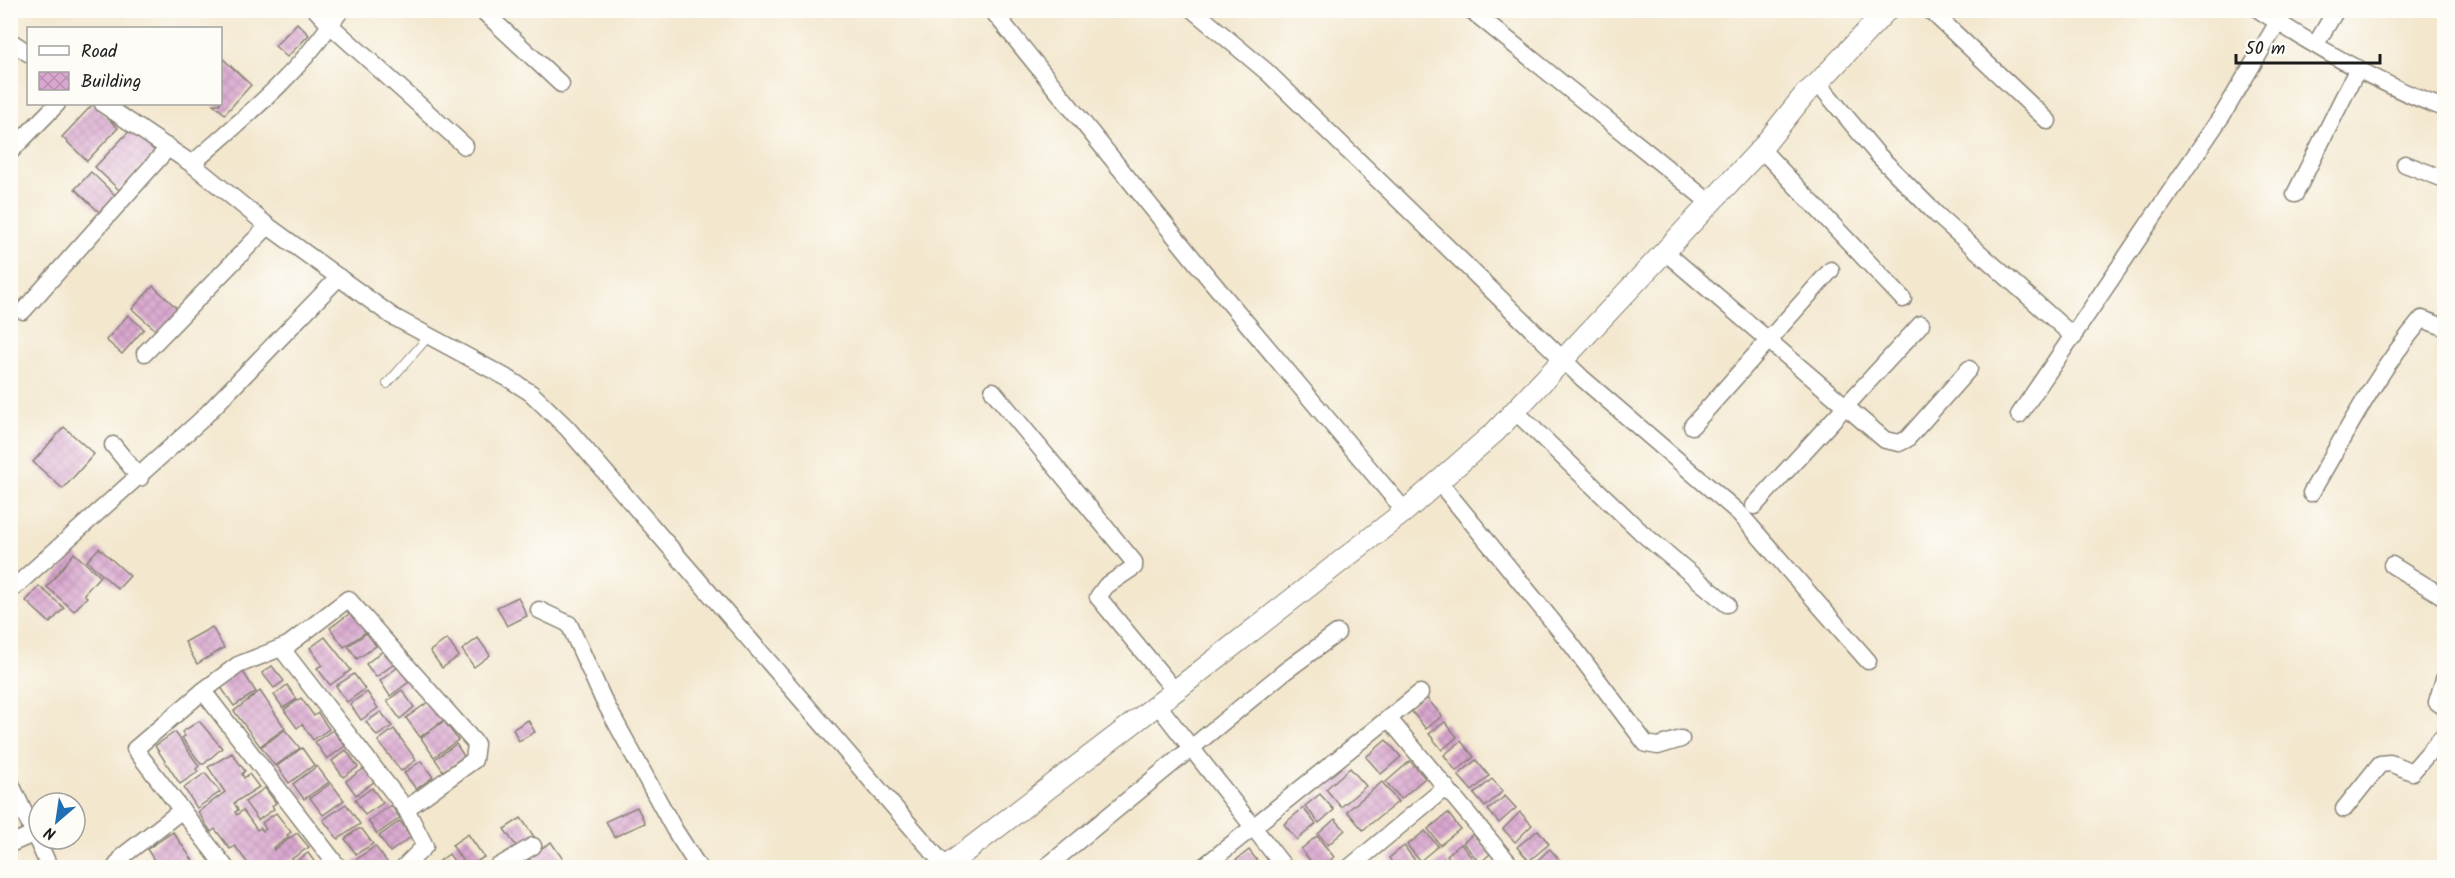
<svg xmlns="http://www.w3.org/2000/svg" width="2455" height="878" viewBox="0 0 2455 878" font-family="Kalam,sans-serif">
<defs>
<pattern id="building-cross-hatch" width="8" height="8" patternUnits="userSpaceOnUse" patternTransform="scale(1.5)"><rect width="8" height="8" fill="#d9a7cf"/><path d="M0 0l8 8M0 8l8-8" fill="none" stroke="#ba8fb1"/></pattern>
</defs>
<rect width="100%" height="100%" fill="#fdfcf7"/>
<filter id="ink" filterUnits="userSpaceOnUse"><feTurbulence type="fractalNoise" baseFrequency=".0167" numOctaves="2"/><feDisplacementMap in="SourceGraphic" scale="12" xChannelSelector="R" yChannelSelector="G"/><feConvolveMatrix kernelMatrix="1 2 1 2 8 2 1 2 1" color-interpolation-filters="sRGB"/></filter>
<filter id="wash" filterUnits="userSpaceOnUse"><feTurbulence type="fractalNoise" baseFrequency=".008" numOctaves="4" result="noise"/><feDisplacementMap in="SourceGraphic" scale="24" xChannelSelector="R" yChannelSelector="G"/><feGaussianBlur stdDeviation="1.35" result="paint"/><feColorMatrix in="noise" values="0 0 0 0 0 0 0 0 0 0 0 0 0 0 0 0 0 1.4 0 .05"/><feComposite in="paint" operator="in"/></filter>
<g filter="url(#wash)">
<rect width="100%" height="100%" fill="#f3e7ce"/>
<g id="blocks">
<g fill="url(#building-cross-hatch)">
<polygon points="297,23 309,35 287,57 275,46"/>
<polygon points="220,56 251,85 225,114 213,104 220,104"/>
<polygon points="93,104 118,128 87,161 62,137"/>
<polygon points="131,129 156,152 119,190 95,167"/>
<polygon points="91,172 115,195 99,212 75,189"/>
<polygon points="153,286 180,311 160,334 132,309"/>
<polygon points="128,315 144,329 122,354 106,340"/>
<polygon points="64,427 94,454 63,489 33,462"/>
<polygon points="99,548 130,576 118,589 87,561"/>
<polygon points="74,553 100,576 84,594 87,597 74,611 47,587"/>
<polygon points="39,586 64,608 50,623 26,601"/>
<polygon points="518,597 527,616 507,626 497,607"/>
<polygon points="353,611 367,631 344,647 330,628"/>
<polygon points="212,627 224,648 197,664 185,642"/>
<polygon points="367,633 376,646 357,659 348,646"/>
<polygon points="325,637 351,670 330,685 317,668 322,665 310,648"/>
<polygon points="478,638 490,655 474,667 462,650"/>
<polygon points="447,639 459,656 442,668 430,651"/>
<polygon points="384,650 394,664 376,677 366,664"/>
<polygon points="272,666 284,681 274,688 262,673"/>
<polygon points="240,667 256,692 234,706 218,683"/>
<polygon points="398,667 409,682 390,696 380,681"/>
<polygon points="354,674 365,689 347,702 336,686"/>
<polygon points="287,685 297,699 283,708 274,695"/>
<polygon points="402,690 414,707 400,719 387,701"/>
<polygon points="260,691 285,728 260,746 234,711"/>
<polygon points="367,692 378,708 361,720 350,704"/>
<polygon points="1424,695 1442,716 1426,729 1409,708"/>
<polygon points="301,698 314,716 318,713 329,729 313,740 302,724 297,728 284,710"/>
<polygon points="431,700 445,719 420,737 406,718"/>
<polygon points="381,712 392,726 377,736 366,722"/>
<polygon points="528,720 535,732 519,741 513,729"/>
<polygon points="199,721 222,748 204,764 201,764 182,738 185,736 182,732"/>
<polygon points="444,721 458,740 434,757 421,738"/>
<polygon points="1445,722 1457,737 1442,750 1429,734"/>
<polygon points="394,729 416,760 401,771 378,741"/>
<polygon points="285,730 300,748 275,766 261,747"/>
<polygon points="333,730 345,746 327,759 315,742"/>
<polygon points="175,732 199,766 196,769 198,772 180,784 155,746"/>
<polygon points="1386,740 1401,757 1381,774 1366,757"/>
<polygon points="1461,741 1474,757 1456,771 1444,755"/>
<polygon points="456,744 464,756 443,771 435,759"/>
<polygon points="302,748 314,765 289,783 277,766"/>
<polygon points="346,750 358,767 343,777 332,761"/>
<polygon points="232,753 245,771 242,774 244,778 249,774 259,787 234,803 238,810 235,812 237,815 243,810 257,830 260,828 263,831 266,829 262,823 276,813 291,832 287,835 289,837 273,848 274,850 297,833 309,847 284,864 287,868 246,868 249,865 235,846 230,849 215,829 211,832 198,812 225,792 208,767"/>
<polygon points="1476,760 1489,776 1472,791 1458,775"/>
<polygon points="421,761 433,777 416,789 404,773"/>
<polygon points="1410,761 1425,778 1401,799 1386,782"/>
<polygon points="317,766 329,782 304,799 293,784"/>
<polygon points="365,768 375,781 356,795 346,781"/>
<polygon points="1350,768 1366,786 1341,807 1326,789"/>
<polygon points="205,773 220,792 197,808 184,788"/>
<polygon points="1492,779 1503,791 1485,807 1474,794"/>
<polygon points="1382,782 1398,802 1363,830 1347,811"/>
<polygon points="331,783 344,800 323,815 310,798"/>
<polygon points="265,788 276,803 272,806 274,809 258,820 245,802"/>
<polygon points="372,788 383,803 365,815 355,800"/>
<polygon points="1320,794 1334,810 1319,823 1305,806"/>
<polygon points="1505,796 1516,808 1499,823 1488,810"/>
<polygon points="346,804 360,824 338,839 323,820"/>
<polygon points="391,805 400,818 377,834 368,821"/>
<polygon points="637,807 645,823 614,837 606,821"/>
<polygon points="1303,808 1316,824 1297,840 1284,824"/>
<polygon points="1520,812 1532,825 1515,842 1503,829"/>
<polygon points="1448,813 1460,829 1440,845 1428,829"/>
<polygon points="521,818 535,838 518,849 504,829"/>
<polygon points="1335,819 1345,830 1328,845 1318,834"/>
<polygon points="400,821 411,837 390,852 379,836"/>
<polygon points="358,829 362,829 373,844 356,854 345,839"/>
<polygon points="1538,830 1549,844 1529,861 1517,847"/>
<polygon points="1425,831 1438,846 1420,861 1407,845"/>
<polygon points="173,832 198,868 159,868 147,849"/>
<polygon points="468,834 484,857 467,868 452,845"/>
<polygon points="1473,834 1490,854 1480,863 1463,843"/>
<polygon points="1317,836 1334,857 1321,868 1316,868 1301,849"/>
<polygon points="551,842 569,868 535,868 528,857"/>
<polygon points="1461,844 1476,863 1470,868 1457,868 1447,855"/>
<polygon points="375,846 390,866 357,868 353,862"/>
<polygon points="1404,846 1419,866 1418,868 1396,868 1389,858"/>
<polygon points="1550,849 1562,863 1556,868 1534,868 1532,865"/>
<polygon points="1249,850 1262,867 1226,868"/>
<polygon points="308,853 319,868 287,868"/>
<polygon points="449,854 459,868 430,868"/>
<polygon points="1444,858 1452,868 1431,868"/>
<polygon points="146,861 151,868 136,868"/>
</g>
</g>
</g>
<g filter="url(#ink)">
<use href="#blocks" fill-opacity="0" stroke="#888275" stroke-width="1.5"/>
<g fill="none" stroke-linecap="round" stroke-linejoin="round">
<g stroke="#888275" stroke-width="10">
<polyline id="service" points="387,384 429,336"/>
</g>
<g stroke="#888275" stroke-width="19">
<g id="minor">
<polyline points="341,10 330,25 465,146"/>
<polyline points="482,10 561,84"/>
<polyline points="992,10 1207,276 1405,511"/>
<polyline points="1193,10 1267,72 1582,378 1739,513 1868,661"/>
<polyline points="1471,10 1709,202"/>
<polyline points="1930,10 2048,121"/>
<path d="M 2259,10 C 2317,48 2380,85 2444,108"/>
<polyline points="10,41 28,53"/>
<polyline points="2316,44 2336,10"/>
<polyline points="1818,83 1878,155 1936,214 2074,337"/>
<polyline points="103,104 192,164 268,226 392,316 509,379 531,393 567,428 945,866"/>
<polyline points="1761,149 1903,299"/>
<polyline points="10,152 57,104"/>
<path d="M 192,164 C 241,120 293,79 330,25 L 316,10"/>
<polyline points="2405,164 2444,179"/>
<polyline points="2295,194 2358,68"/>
<polyline points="1664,251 1885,440 1899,443 1907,439 1969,369"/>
<polyline points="23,311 169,147"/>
<polyline points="145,353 268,226"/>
<polyline points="993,391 1134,562 1134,567 1106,586 1098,597 1175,691"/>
<polyline points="1515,411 1642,533 1727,604"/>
<polyline points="2019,415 2223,114 2278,22"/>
<polyline points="1692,426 1831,270"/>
<polyline points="113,445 140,478"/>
<polyline points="1438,481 1571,644 1646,744 1658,746 1681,739"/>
<path d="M 2311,493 C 2346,433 2377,372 2422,319 L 2444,327"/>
<polyline points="1754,506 1921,324"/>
<polyline points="2392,565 2444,597"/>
<polyline points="10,591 200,421 339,277"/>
<polyline points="539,610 569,624 603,699 674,829 699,868"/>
<polyline points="2444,679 2437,702 2444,707"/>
<polyline points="203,691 238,665 288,645"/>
<polyline points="1157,704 1285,868"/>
<polyline points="1389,719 1513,868"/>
<polyline points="10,782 50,868"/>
<polyline points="2344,809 2380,764 2390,763 2412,772 2444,735"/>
<polyline points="10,844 33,834"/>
<polyline points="115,868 124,855 182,810"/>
<polyline points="226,868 135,749 203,691 339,868"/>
<polyline points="403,868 425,846 406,809 474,760 476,744 348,599 288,645 285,653 406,809"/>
<polyline points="496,868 533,846"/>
<polyline points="1045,868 1284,672 1337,633"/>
<polyline points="1202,868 1420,693"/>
<polyline points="1349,868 1446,787"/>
</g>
</g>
<g stroke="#888275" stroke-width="23">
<polyline id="tertiary" points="944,868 1175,691 1405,511 1496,431 1761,149 1805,94 1818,83 1887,10"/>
</g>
<use href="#service" stroke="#fff" stroke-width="8"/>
<use href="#minor" stroke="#fff" stroke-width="16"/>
<use href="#tertiary" stroke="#fff" stroke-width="21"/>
</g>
</g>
<rect width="2455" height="878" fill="none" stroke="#fdfcf7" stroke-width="36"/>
<rect x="27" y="27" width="195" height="78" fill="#fdfcf7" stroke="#a3a29f" stroke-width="1.5"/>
<rect x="39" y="46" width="30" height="9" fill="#ffffff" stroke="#a3a29f" stroke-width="1.5"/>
<text x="81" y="57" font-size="18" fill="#1c1c1c">Road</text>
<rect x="39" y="72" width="30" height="18" fill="url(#building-cross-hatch)" stroke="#a3a29f" stroke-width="1.5"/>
<text x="81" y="87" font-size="18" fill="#1c1c1c">Building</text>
<g transform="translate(57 821) rotate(209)"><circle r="28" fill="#fdfcf7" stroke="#a3a29f" stroke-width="1.5"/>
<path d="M0-4.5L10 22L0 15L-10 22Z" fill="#1f6fb2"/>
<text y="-9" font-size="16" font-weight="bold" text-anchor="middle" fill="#1c1c1c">N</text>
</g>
<path d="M2236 54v9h144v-9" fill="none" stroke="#1c1c1c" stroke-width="3"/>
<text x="2245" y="54" font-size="18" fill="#1c1c1c" stroke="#fdfcf7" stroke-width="4.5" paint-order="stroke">50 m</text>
</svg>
